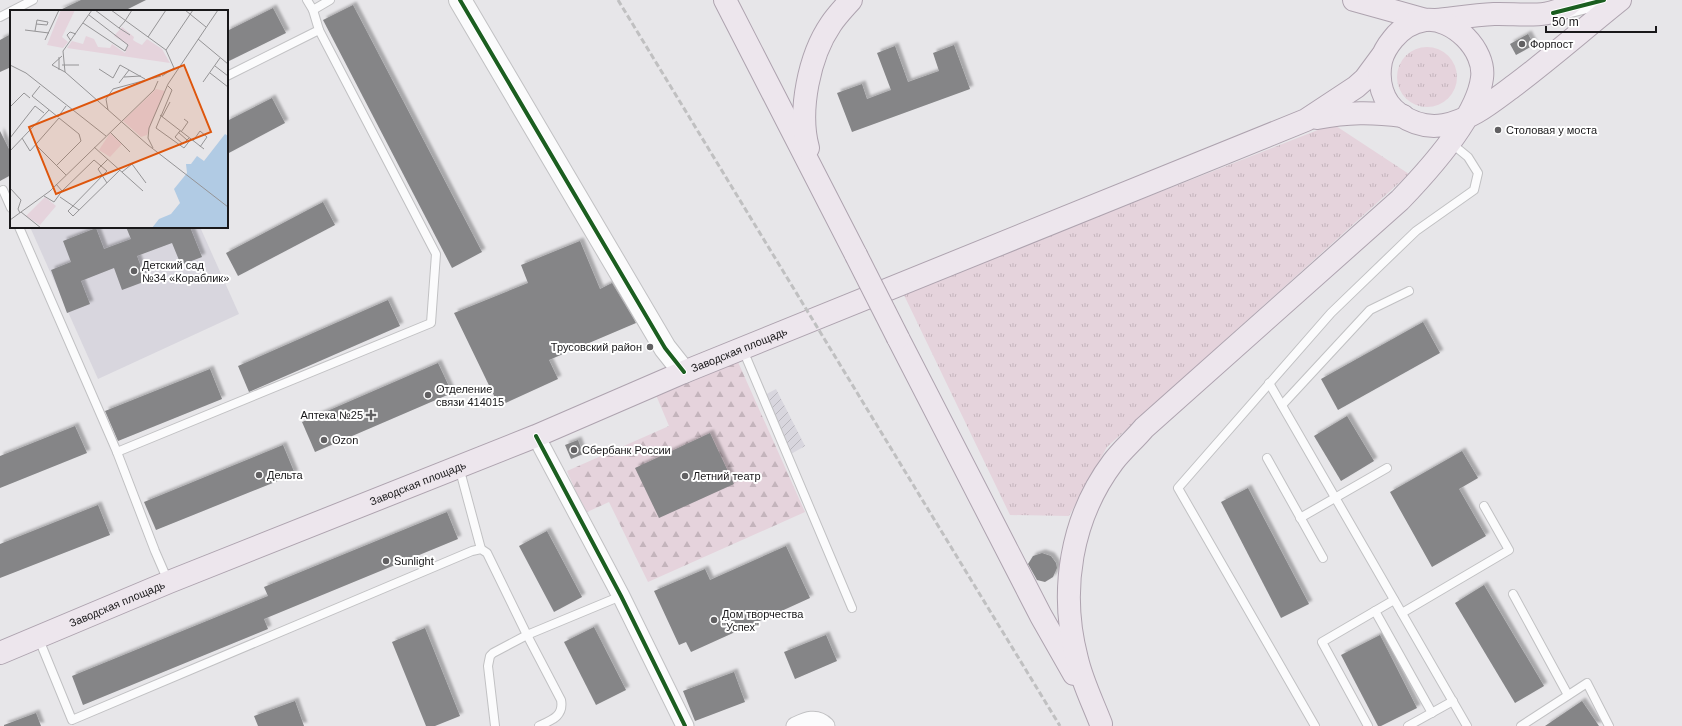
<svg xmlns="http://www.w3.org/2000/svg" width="1682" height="726" viewBox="0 0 1682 726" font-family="Arial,sans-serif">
<defs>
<pattern id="industrial-furrows" width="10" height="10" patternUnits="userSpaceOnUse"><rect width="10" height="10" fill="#d8d6de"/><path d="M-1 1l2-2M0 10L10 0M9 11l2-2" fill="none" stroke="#b9b7be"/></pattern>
<pattern id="grass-tufts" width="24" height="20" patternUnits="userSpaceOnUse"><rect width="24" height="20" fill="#e5d3dc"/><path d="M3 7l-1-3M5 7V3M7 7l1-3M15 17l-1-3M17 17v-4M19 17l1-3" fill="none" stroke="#c4b4bc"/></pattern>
<pattern id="forest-firs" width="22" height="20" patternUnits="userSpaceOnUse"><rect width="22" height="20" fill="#e5d3dc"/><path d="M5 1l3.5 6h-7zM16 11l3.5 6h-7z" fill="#c4b4bc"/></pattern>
<filter id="shadow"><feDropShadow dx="3.5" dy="-3.5" stdDeviation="1" flood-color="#0004"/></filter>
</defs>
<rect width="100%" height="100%" fill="#e7e6e9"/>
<polygon fill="#d8d6de" points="30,227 200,227 239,314 98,379"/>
<polygon fill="url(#industrial-furrows)" points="776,389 805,446 791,454 761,397"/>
<g fill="url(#grass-tufts)">
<circle cx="1427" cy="77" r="30"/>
<polygon points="1333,124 1409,174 1107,447 1069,516 1010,515 903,293"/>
</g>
<polygon fill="url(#forest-firs)" points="738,362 805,512 648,582 609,502 585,513 567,471 669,426 656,395"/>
<g fill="#858587" filter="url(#shadow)">
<polygon points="81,0 146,0 124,11 58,11"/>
<polygon points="353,5 482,252 452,268 323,20"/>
<polygon points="273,8 286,33 227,62 227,31"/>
<polygon points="11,34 11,67 0,72 0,40"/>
<polygon points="1528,34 1534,45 1516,55 1510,44"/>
<polygon points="954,45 970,89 852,132 837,93 862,84 867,99 891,90 877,53 895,46 908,82 939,71 933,53"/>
<polygon points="272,98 285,123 227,154 227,121"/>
<polygon points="0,131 11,153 11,175 0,181"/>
<polygon points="323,202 335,225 238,276 226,253"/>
<polygon points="126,227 190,227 202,257 181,265 172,243 137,256 146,281 122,290 114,268 81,281 90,304 67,313 51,270 71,262 63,241 96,228 104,249 131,239"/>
<polygon points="580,241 600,289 612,283 636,323 549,360 558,379 499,406 454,313 528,283 521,265"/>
<polygon points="388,300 400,326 249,392 238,366"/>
<polygon points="1423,322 1440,353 1338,410 1321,379"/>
<polygon points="438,363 452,393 315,452 302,422"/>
<polygon points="210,369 222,399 118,441 105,411"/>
<polygon points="1347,416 1374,461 1341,481 1314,436"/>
<polygon points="75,426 87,453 0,488 0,456"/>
<polygon points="710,433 734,484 659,518 635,468"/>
<polygon points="578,440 583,454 571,459 565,445"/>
<polygon points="283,445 295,474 156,530 144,502"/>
<polygon points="1462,451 1478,478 1459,489 1486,536 1432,567 1390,492"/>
<polygon points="1248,488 1309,604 1281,618 1221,502"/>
<polygon points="98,505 110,535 0,578 0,544"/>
<polygon points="447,512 458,539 264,619 268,629 83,705 72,676 268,596 264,587"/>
<polygon points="547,531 582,597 554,612 519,546"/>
<polygon points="786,546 810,598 691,652 686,642 679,645 654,591 705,569 710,580"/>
<polygon points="1042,553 1051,556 1056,563 1057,568 1053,577 1045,582 1037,580 1028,564 1033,556"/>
<polygon points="1484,585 1544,686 1515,703 1455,603"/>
<polygon points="594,627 626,690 596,705 564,642"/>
<polygon points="425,628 460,716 435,726 426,726 392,642"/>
<polygon points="826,635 837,661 795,679 784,652"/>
<polygon points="1380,635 1417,708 1381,726 1378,726 1341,655"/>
<polygon points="734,672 745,702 695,721 683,691"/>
<polygon points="295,701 304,726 258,726 254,716"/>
<polygon points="1582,701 1599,726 1545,726"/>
<polygon points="36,713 41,726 4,726 4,725"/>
</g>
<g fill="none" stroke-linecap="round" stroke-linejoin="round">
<g stroke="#c1c1c3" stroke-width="10">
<g id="lane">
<polyline points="307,0 313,10 330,0"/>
<polyline points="0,17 33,0"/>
<polyline points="227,76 319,30 313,10"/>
<polyline points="3,190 11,208"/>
<polyline points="19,227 117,452 155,551 168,581"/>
<polyline points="743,350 852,608"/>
<polyline points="1269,383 1467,726"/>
<polyline points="1282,405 1370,310 1409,291"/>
<polyline points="117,452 431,323 436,254 319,30"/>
<polyline points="1267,458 1323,558"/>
<polyline points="459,467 481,549"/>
<polyline points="1300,518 1387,468"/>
<polyline points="1513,594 1568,695"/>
<polyline points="1375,611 1432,713"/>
<polyline points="1402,613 1509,550 1484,506"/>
<path d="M 38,637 L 72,720 L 472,551 L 481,549 L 487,553 L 527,635 L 561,700 C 564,716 552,720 539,726"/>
<polyline points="495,726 488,666 490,656 493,653 527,635 621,596"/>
<polyline points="1315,726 1178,488 1331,313 1416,231 1474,190 1478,173 1468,157 1451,143"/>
<polyline points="1368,726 1322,642 1394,600"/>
<polyline points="1408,726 1453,701"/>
<polyline points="1521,726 1587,683 1609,726"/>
</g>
</g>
<g stroke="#c1c1c3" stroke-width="19">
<g id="street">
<polyline points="1560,11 1604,0"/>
<polyline points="536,436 621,596 685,726"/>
<path d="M 795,726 C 806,721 816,716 826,726"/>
</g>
</g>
<g stroke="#c1c1c3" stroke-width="24">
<polyline id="secondary" points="460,0 665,348 684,372"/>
</g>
<g stroke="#aea3af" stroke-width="24">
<g id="primary">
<polyline points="725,0 856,255"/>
<polyline points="1354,0 1426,20"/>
<path d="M 1436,20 C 1455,18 1475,15 1494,14 C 1521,13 1553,21 1574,0"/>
<path d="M 1317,118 C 1348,112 1372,112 1403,116"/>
<path d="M 808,148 C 798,111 809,56 831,24 C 837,15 844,8 851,0"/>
<polyline points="898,338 1041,616 1074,674"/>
<path id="s1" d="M 0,653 L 169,582 L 536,436 L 684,372 L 1306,120 L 1356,87 L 1365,79 L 1382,56"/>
<path d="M 1101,724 C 1093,703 1082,681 1077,659 C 1059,591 1071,518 1113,462 C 1122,450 1134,440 1144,428 L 1400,200 C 1427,172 1477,117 1482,78 C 1486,50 1453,17 1425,20 C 1411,22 1401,29 1393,39 C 1388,45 1383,53 1381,61 C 1377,81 1382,102 1399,114 C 1412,123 1428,128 1444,125 C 1471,120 1493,101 1515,85 C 1551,58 1585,28 1620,0"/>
</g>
</g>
<use href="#lane" stroke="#fbfbfc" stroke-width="8"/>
<use href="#street" stroke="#fbfbfc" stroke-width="17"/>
<use href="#secondary" stroke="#fbfbfc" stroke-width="22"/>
<use href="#primary" stroke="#ede6ed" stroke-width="22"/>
<polyline stroke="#c0c0c1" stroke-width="3" stroke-dasharray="6 3" stroke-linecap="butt" points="618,0 1060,726"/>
<g stroke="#aea3af" stroke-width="24" stroke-linecap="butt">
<polyline id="primary-bridge" points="856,255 898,338"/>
</g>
<use href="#primary-bridge" stroke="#ede6ed" stroke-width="22"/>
<g stroke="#fff" stroke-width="6">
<g id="cycleway">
<polyline points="460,0 665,348 684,372"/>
<polyline points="1553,13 1604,0"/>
<polyline points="536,436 621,596 685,726"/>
</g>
</g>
<use href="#cycleway" stroke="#1b5e20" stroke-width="4"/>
</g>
<g fill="#616062" stroke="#fff" stroke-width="1.5">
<circle cx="1522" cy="44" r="4"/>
<circle cx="1498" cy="130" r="4"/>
<circle cx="134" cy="271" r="4"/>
<circle cx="650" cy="347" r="4"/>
<circle cx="428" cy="395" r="4"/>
<path d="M369 409h4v4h4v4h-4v4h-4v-4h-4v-4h4z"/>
<circle cx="324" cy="440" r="4"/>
<circle cx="574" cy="450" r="4"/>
<circle cx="259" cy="475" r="4"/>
<circle cx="685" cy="476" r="4"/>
<circle cx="386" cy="561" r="4"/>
<circle cx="714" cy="620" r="4"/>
</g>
<g text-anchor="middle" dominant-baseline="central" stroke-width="4" stroke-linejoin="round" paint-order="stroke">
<g font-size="11" fill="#19181a" stroke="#fff" text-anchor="start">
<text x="1530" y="44">Форпост</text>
<text x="1506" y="130">Столовая у моста</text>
<text x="142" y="265">Детский сад<tspan x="142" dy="13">№34 «Кораблик»</tspan></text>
<text x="642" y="347" text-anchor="end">Трусовский район</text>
<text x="436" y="389">Отделение<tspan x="436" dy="13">связи 414015</tspan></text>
<text x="363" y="415" text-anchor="end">Аптека №25</text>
<text x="332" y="440">Ozon</text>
<text x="582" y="450">Сбербанк России</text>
<text x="267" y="475">Дельта</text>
<text x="693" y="476">Летний театр</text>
<text x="394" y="561">Sunlight</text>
<text x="722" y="614">Дом творчества<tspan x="722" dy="13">"Успех"</tspan></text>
</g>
<g font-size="11" fill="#19181a" stroke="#fff">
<text stroke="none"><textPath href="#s1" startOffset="799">Заводская площадь</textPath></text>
<text stroke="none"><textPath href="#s1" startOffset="451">Заводская площадь</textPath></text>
<text stroke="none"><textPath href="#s1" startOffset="127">Заводская площадь</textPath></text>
</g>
</g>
<g transform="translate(10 10)">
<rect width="218" height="218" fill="#e7e6e9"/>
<path d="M 51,0 L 65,0 L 52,27 L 58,32 L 53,38 L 37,35 ZM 112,17 L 124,27 L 123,30 L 126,32 L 132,35 L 137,29 L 152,39 L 160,53 L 57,38 L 62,31 L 73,34 L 76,26 L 84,29 L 88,37 L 100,38 L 102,34 L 115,43 L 118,35 L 104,26 ZM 146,79 L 155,81 L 137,125 L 131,127 L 113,111 ZM 35,187 L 46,196 L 30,215 L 16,206 Z" fill="#e5d3dc"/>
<path d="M 100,123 L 112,134 L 100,147 L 89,140 Z" fill="#e5d3dc"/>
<path d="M 215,124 L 218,126 L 218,218 L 142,218 L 149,209 L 161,204 L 170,193 L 164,179 L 177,163 L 176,154 L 181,154 L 187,146 L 194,151 Z" fill="#b1cbe4"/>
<path fill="none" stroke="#959496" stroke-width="1" d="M 82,0 L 53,41 L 55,62 L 138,135 L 218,197M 85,0 L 109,18 L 115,11M 101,0 L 156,40 L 164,58 L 152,66M 175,0 L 196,17M 115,11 L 122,0M 73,13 L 115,41 L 118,35 L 79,5M 109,18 L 120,25M 15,20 L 39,23M 25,21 L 27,10 L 38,12 L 37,15 L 26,14M 138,27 L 156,0M 188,29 L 218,54M 35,30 L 49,0M 61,31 L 57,25 L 60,22 L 66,24M 156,40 L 183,0M 52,46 L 42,55 L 55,62M 0,55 L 16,63 L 96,126M 52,55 L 69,55M 205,56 L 218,66M 89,59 L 103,68 L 110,55 L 119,60M 49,60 L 49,47M 200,63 L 218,77M 114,67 L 131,66M 193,72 L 210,48M 109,73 L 119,60 L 135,69M 30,76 L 22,86 L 48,107 L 56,96M 158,76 L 162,80 L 146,118 L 174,138 L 181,129M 0,97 L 14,83 L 20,88M 98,100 L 96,89 L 103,79 L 151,66M 150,105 L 194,139M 152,107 L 160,92M 170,121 L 165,127 L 173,134 L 179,128M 100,122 L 120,142M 168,122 L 177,130M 171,122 L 178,112 L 174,109M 0,128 L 25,96 L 34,103M 12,128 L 20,141 L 49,108M 183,131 L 190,121 L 197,127 L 190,137M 26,135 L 56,165M 84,137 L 133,181M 143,138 L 138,128 L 139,118 L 158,74 L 208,0M 0,141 L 39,100M 47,155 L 71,131 L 69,124 L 49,108M 112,162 L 122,154 L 136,173M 97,173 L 88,159 L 98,149M 46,174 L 52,181 L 84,150 L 97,161 L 58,201 L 63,206 L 110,160M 0,178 L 11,190 L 8,199 L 10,203M 34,186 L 44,192 L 52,181M 50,187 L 69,200M 11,202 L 31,218M 0,210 L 40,181 L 144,80 L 148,71"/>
<path fill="#de560d" fill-opacity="0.15" stroke="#de560d" stroke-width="2" d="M 174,55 L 201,122 L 46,184 L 19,117 Z"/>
<rect width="218" height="218" fill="none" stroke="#19181a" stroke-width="2"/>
</g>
<path d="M1546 26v6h110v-6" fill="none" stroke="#19181a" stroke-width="2"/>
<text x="1552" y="26" font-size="12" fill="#19181a" stroke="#ffffff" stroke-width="3" paint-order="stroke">50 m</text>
</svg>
